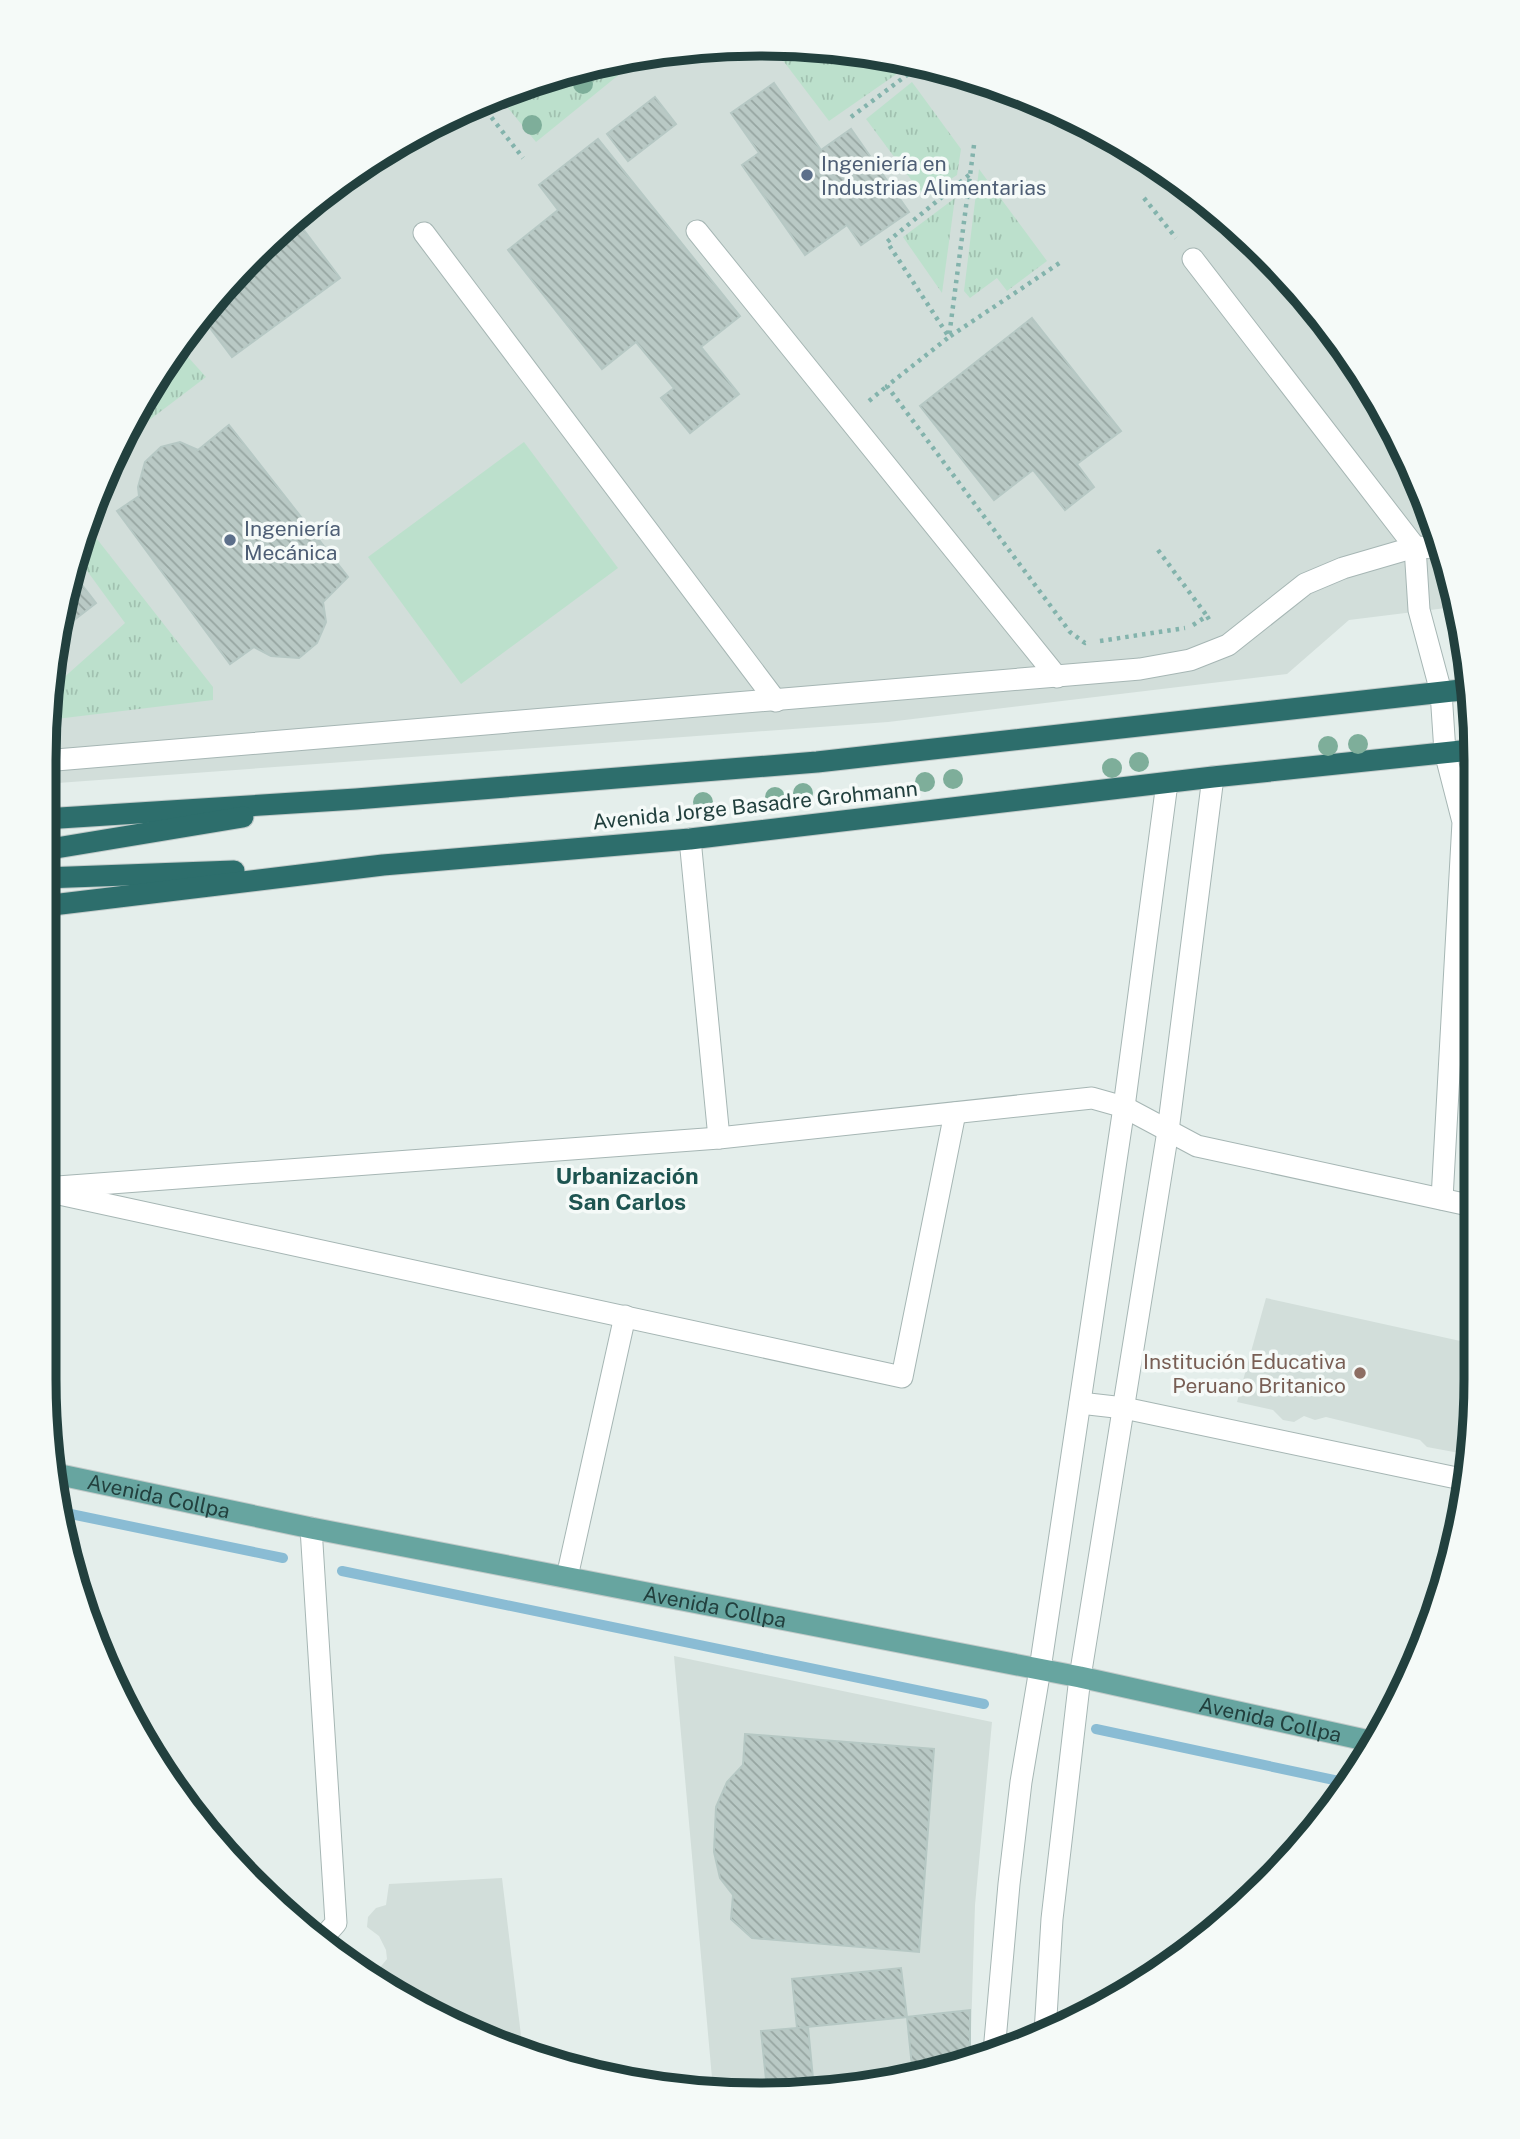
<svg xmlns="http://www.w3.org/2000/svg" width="1520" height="2139" viewBox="0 0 1520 2139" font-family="'Public Sans',sans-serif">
<defs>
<pattern id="grass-tufts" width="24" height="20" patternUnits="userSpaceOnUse" patternTransform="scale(1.75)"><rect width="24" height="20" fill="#bce0cc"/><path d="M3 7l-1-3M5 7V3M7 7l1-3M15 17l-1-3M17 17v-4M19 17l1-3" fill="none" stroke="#a1c1b0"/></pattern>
<pattern id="building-back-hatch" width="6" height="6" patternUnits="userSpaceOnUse" patternTransform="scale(1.75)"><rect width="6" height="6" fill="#b9c9c5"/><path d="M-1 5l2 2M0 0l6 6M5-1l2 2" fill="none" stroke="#96a5a1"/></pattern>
</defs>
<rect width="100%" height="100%" fill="#e4eeeb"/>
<g fill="#d2deda">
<polygon points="807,45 946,68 1077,118 1196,192 1299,288 1356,362 1422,486 1454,607 1349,620 1287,674 888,722 44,784 44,760 58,620 98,486 140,402 221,288 288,221 402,140 530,82 667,50"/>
<polygon points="1266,1298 1474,1344 1475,1425 1470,1455 1427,1447 1420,1440 1326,1417 1315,1420 1304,1416 1294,1422 1283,1420 1273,1410 1237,1402"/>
<polygon points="674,1656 992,1722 975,1905 970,2062 946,2071 854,2089 713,2089"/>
<polygon points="502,1878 523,2052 444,2022 369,1972 378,1970 387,1959 386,1950 379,1936 367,1927 368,1917 376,1908 386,1905 389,1884"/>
</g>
<g fill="url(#grass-tufts)">
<polygon points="807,45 891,59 901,71 829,121 772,46"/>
<polygon points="642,56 536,142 498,96 530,82"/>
<polygon points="912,82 961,149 957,175 924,197 866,119"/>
<polygon points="979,169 1047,261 1007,291 997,278 970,298 964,291"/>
<polygon points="955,198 942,293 903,237"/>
<polygon points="179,347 206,377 119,443 140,402"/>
<polygon points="86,525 213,687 213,700 48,720 51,689 125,623 77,557"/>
</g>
<polygon fill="#bce0cc" points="524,442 618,568 461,684 368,557"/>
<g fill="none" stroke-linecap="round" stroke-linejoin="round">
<g stroke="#8abcd4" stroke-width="10">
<polyline points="61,1512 283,1558"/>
<polyline points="342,1571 984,1704"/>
<polyline points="1096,1729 1348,1783"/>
</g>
</g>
<g fill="url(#building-back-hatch)" stroke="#b6c8c4" stroke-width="2">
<polygon points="774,83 821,150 851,129 909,212 861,245 847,225 805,255 742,165 759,153 731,113"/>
<polygon points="655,97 676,124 628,161 607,134"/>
<polygon points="598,139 740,316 701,347 739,394 690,433 661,398 674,388 636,342 602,369 508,250 558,210 539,185"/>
<polygon points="294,217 340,278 232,357 201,316 221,288"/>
<polygon points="1032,318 1121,431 1077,464 1094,487 1065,510 1033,470 994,500 920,406"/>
<polygon points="229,425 348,577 323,602 326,622 317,643 299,658 271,656 254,647 230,664 117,511 139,496 138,487 145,462 161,447 180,442 198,450"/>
<polygon points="72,572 96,603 56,634 58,620"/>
<polygon points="745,1734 934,1749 919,1952 752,1938 731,1919 733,1895 720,1878 714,1852 716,1807 727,1782 743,1765"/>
<polygon points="901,1968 907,2017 797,2028 792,1979"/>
<polygon points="970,2010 970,2062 946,2071 913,2077 907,2017"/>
<polygon points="808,2027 814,2089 767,2089 761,2031"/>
</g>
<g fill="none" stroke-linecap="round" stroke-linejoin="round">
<g stroke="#a6b6b4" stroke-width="23">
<g id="minor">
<polyline points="697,231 1057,677"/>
<polyline points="424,233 776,701"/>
<polyline points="1193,259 1415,547 1419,610 1441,692 1445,752 1463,822 1442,1199"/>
<polyline points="44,761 1140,669 1190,660 1228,645 1305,584 1343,568 1415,547 1438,548"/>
<polyline points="690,839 719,1138"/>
<polyline points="44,1188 719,1138 1092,1098 1124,1107 1197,1146 1473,1206"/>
<polyline points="59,1194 902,1377 955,1113"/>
<polyline points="1080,1403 1124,1408 1466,1480"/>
<polyline points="311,1528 336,1923 321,1940"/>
<polyline points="567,1577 625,1316"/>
<polyline points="1045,2033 1052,1919 1080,1677 1168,1131 1213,777"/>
<polyline points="994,2052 1009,1884 1021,1782 1040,1669 1124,1107 1167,783"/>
</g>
</g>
<g stroke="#c1cac9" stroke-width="23">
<g id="major">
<path id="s1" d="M 56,1474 L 311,1528 L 1080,1677 L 1374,1742"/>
</g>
</g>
<g stroke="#c1cac9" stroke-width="23">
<g id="highway">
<polyline points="44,819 356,799 817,762 1470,689"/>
<polyline points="44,850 243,817"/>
<polyline points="44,878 234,871"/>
<polyline points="44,906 383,865 690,839 1213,777 1471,750"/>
</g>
</g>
<g stroke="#83b3ac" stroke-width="4.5" stroke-dasharray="3.5 5" stroke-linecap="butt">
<polyline points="481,104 523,158"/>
<polyline points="851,117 919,66"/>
<polyline points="974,145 949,337 887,386 1070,632 1085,643 1088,642"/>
<polyline points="969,175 887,242 949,337 1061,262"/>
<polyline points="1144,198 1176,238"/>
<polyline points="869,401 887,386"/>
<polyline points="1158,550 1207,616"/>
<polyline points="1193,625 1207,616 1210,621"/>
<polyline points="1100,641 1185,628"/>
</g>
<use href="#minor" stroke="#fff" stroke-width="21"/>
<use href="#major" stroke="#67a5a0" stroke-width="21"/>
<use href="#highway" stroke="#2d6e6c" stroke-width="21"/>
</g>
<g fill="#7eae9a">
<circle cx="583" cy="84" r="10"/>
<circle cx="532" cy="125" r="10"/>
<circle cx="1358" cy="744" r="10"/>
<circle cx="1328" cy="746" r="10"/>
<circle cx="1139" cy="762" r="10"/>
<circle cx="1112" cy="768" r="10"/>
<circle cx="953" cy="779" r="10"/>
<circle cx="925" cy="782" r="10"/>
<circle cx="803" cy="793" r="10"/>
<circle cx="775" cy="797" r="10"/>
<circle cx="703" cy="802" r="10"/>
</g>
<g fill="#5c6f8a" stroke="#f5faf8" stroke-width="2.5">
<circle cx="807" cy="175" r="7"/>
<circle cx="230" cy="540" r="7"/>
</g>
<circle fill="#8d6e63" stroke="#f5faf8" stroke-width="2.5" cx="1360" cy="1373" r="7"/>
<g text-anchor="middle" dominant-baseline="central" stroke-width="7" stroke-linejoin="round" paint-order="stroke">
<g font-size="21" fill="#4e5e75" stroke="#f5faf8" text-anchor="start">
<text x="821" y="163">Ingeniería en<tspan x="821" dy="24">Industrias Alimentarias</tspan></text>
<text x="244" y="528">Ingeniería<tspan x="244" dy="24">Mecánica</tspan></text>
</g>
<g font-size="21" fill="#22403e" stroke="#f5faf8">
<text transform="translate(755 805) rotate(-6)">Avenida Jorge Basadre Grohmann</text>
<text stroke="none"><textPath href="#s1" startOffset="105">Avenida Collpa</textPath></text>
<text stroke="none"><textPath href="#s1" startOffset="672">Avenida Collpa</textPath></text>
<text stroke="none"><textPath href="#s1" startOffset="1239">Avenida Collpa</textPath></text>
</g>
<g font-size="21" fill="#785e54" stroke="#f5faf8" text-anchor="end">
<text x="1346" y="1361">Institución Educativa<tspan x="1346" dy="24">Peruano Britanico</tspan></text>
</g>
<g font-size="23" font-weight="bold" fill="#1d5450" stroke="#f5faf8">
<text x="627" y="1175">Urbanización<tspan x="627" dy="26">San Carlos</tspan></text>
</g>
</g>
<path d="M0 0H1520V2139H0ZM760 56H760A704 704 0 0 1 1464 760V1379A704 704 0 0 1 760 2083H760A704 704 0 0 1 56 1379V760A704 704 0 0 1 760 56Z" fill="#f5faf8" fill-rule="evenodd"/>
<path fill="none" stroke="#22403e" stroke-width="9" d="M760 56H760A704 704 0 0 1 1464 760V1379A704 704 0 0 1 760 2083H760A704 704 0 0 1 56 1379V760A704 704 0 0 1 760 56Z"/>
</svg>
